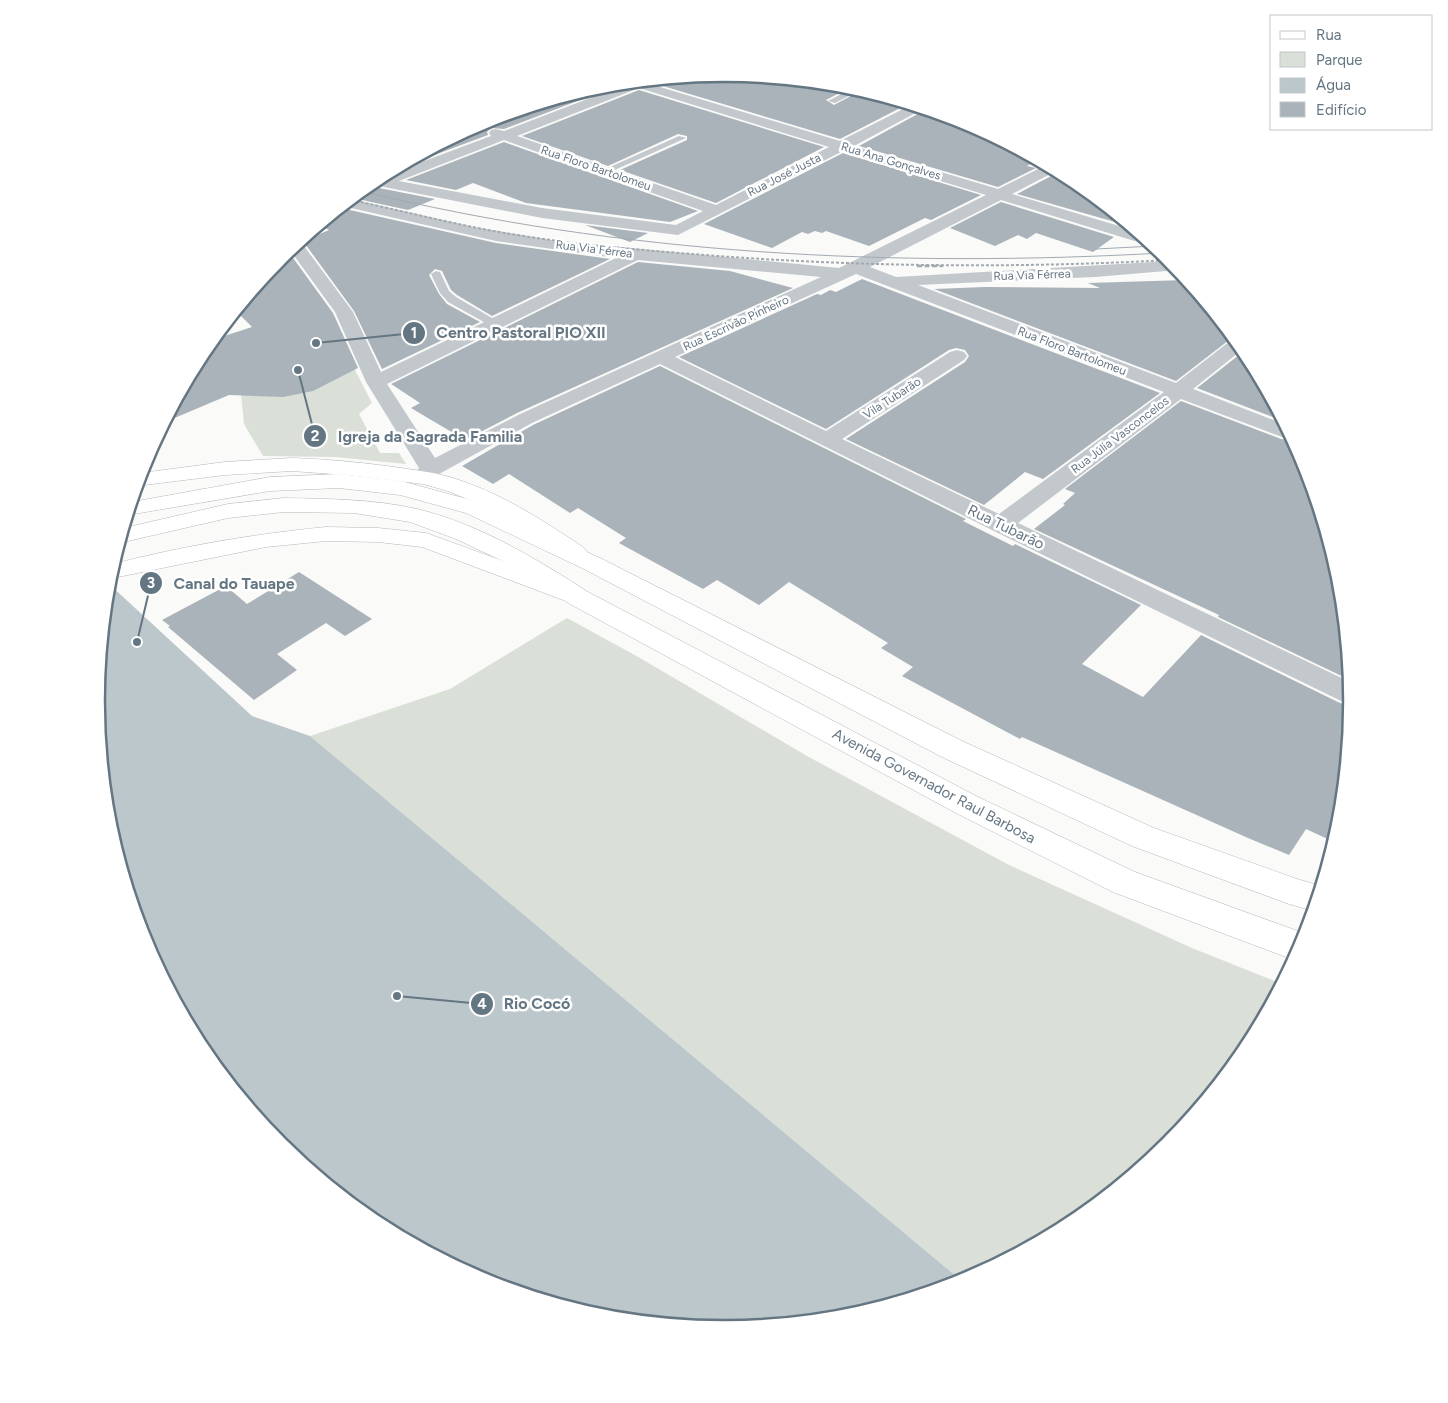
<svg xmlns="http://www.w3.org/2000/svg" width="1448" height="1403" viewBox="0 0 1448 1403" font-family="Figtree,sans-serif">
<rect width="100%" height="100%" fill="#fafaf8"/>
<g fill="#dadfd7">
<polygon points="332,325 372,403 359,414 380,453 399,453 406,464 335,457 263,456 244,424 239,374"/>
<polygon points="567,618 640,658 807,756 1009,865 1192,948 1282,984 1246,1050 1168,1146 1073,1224 963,1282 310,736 450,689"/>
</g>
<polygon fill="#bbc7cb" points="108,583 252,716 310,736 963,1282 846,1317 724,1329 601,1317 484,1281 375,1223 280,1145 202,1050 144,941 108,824 96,701"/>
<g fill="#aab3b9">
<polygon points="724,74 851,87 826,100 834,105 862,90 908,104 840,139 653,83 654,81"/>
<polygon points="622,84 504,129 491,128 487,132 488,135 389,172 448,140 496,124 487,121 602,86"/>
<polygon points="639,90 824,147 716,203 620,170 687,140 687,136 678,134 608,166 522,136"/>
<polygon points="925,110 964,122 969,124 960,128 995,138 1037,160 1027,166 1036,168 998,187 859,146"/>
<polygon points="504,142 698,211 670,222 526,203 473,183 456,190 406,180"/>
<polygon points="843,153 981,195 931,220 925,218 869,246 826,231 822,233 815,231 808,234 802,232 772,248 704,224"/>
<polygon points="1055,174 1073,180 1085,190 1081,192 1094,197 1129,226 1017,194"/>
<polygon points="368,185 369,186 435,199 408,210 353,198"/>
<polygon points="1001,202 1114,237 1093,252 1036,233 1027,239 1018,235 995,246 950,228"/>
<polygon points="341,208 496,243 610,259 492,316 457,295 451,290 442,271 435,269 429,275 439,294 447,304 480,322 382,369 354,311 303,241 329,230 320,225"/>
<polygon points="585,225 648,233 630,242"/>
<polygon points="288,251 333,313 358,368 313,391 283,397 229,395 165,422 202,352 212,340 252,327 236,311 280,257"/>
<polygon points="638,262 730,271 793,288 517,413 465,440 411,408 420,403 391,384"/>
<polygon points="862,279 914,299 1160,393 1043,479 1025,472 984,505 846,439 965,362 969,356 965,350 956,348 949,350 826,429 679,357 817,294 821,295 830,290 836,292"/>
<polygon points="1186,280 1233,337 1176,381 934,289 985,287 1100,288 1088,283"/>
<polygon points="1244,351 1246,353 1283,421 1197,388"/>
<polygon points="660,366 966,519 963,521 1013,546 1015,544 1141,605 1082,664 1143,697 1201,635 1340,703 1351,706 1340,824 1334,842 1306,829 1289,855 1248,838 1022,737 1020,739 902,676 913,667 881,648 888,643 789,582 759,605 717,580 703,589 619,543 626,538 578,508 570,513 509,474 493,484 462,466 533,425"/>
<polygon points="1181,401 1281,439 1293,441 1304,462 1340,579 1350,680 1218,617 1219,615 1034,529 1065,505 1063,504 1075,493 1065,489"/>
<polygon points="299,572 372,619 345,636 326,623 277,654 297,670 254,700 168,627 170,626 162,620 226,586 247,604"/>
</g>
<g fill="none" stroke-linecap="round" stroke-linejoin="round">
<g stroke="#b3babf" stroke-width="1">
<g id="secondary">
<path d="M 292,458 C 324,459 356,462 387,466 C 413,470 438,472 462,481 C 506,496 545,522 583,547 L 587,552 L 583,557 L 575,560 L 567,557 L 524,529 L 479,504 L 448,491 L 423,484 L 347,475 L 292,471 L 225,475 L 136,486 L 141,473 L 225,462 Z"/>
<path d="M 326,527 L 378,528 L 426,533 L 580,589 L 583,595 L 580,601 L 571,603 L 422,547 L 378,542 L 326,541 L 266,547 L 108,579 L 113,564 C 183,546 254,534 326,527 Z"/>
</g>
</g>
<g stroke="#b4b9bd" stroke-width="1">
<g id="highway">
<polygon points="339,474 401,481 482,503 602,559 962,741 1154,828 1297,879 1321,886 1313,911 1286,903 1132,846 942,757 584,569 466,513 400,495 339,488 270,491 128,515 132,502 270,477"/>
<path d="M 284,498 C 329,499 373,499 417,509 C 477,523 537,559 588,592 L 978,797 L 1135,872 L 1306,934 L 1294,960 L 1113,892 L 956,813 L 570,604 L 513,566 L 456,539 L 410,522 L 354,513 L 284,512 L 228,518 L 119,543 L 124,528 L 228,504 Z"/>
</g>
</g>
<g fill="#c3c8cc" fill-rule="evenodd">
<polygon points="853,88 860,90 835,103 828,101"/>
<polygon points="679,136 686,138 608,173 601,171"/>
<polygon points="436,271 440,272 449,291 456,297 499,322 500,324 499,326 491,326 448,302 440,293 431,274"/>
</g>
<path fill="#c3c8cc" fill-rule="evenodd" d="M 652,81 L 650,84 L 840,141 L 911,105 L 923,109 L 854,146 L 998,189 L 1046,165 L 1056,171 L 1012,194 L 1136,231 L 1151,244 L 1141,243 L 1001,200 L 870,267 L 896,277 L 1171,261 L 1178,270 L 1095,277 L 918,285 L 1176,383 L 1234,338 L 1243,349 L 1193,389 L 1284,424 L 1292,439 L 1282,437 L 1181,399 L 1018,523 L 1350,682 L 1352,704 L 1341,701 L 992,530 L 660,364 L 532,423 L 439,474 C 430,481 426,485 414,482 L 411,477 L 419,468 L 366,382 L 335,312 L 290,250 L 301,242 L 353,312 L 381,372 L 616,258 L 496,241 L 342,206 L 351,199 L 474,227 L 558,241 L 839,268 L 986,195 L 843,151 L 678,235 L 542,218 L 369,184 L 379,178 L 491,136 L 489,133 L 491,130 L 496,129 L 504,131 L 629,83 ZM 639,88 L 829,147 L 716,205 L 517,136 ZM 504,140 L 703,211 L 676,225 L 542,208 L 399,181 ZM 638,260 L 821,277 L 518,415 L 435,458 L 387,384 ZM 856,274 L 1164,392 L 999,514 L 842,439 L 964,360 L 967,356 L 964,352 L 957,350 L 950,352 L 826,431 L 675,357 Z"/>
<use href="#secondary" fill="#fff" fill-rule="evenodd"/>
<use href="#highway" fill="#fff" fill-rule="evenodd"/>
<g stroke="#a2aab0" stroke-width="1">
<path d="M 361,191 C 622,255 895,268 1162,253"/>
<polyline points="1096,249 1154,246"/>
</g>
<path stroke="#a2aab0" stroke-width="2" stroke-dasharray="3 2" stroke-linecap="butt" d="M 351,200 C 398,210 445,222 493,231 C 571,245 652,251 731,257 C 878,267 1023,268 1170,260"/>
<polyline stroke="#a2aab0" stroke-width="2.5" stroke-dasharray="5 2.5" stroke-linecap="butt" points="917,266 943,266"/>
</g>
<g text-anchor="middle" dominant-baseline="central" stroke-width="5" stroke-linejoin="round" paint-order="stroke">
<g font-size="12" fill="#657683" stroke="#fff">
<text transform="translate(891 161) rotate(17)">Rua Ana Gonçalves</text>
<text transform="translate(596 168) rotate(19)">Rua Floro Bartolomeu</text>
<text transform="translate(784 175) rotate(-27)">Rua José Justa</text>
<text transform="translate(594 249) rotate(7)">Rua Via Férrea</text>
<text transform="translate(1032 275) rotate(-2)">Rua Via Férrea</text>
<text transform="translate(736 323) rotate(-25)">Rua Escrivão Pinheiro</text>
<text transform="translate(1072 351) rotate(21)">Rua Floro Bartolomeu</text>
<text transform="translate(892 398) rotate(-33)">Vila Tubarão</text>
<text transform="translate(1120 435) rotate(-37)">Rua Júlia Vasconcelos</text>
</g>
<g font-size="15" fill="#657683" stroke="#fff">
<text transform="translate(1006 527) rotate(26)">Rua Tubarão</text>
<text transform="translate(934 786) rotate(28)">Avenida Governador Raul Barbosa</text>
</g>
</g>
<path d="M0 0H1448V1403H0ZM105 701a619 619 0 1 1 1238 0a619 619 0 1 1-1238 0Z" fill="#fff" fill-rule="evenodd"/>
<path fill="none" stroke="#657683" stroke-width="2.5" d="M105 701a619 619 0 1 1 1238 0a619 619 0 1 1-1238 0Z"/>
<path fill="none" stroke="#657683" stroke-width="2" d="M316 343L414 333M298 370L315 436M137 642L151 583M397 996L482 1004"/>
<g fill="#657683" stroke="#fff" stroke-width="2">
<circle cx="316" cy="343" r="5"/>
<circle cx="298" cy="370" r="5"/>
<circle cx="137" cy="642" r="5"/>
<circle cx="397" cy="996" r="5"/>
<circle cx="414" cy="333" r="12"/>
<circle cx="315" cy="436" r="12"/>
<circle cx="151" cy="583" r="12"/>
<circle cx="482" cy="1004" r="12"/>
</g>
<g font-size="15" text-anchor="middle" font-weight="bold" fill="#fff">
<text x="414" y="338">1</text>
<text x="315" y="441">2</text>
<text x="151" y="588">3</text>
<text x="482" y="1009">4</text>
</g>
<g font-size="16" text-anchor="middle" font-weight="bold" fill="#657683" stroke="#fff" stroke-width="5" stroke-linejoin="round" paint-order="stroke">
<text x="521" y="338">Centro Pastoral PIO XII</text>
<text x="430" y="442">Igreja da Sagrada Familia</text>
<text x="234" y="589">Canal do Tauape</text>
<text x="537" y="1009">Rio Cocó</text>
</g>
<rect x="1270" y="15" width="162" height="115" fill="#ffffff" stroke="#c1c8cd"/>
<rect x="1280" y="31" width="25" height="8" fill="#ffffff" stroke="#c1c8cd"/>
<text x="1316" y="40" font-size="15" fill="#657683">Rua</text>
<rect x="1280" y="52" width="25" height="15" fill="#dadfd7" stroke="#c1c8cd"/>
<text x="1316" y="65" font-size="15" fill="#657683">Parque</text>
<rect x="1280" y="78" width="25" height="15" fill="#bbc7cb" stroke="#c1c8cd"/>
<text x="1316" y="90" font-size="15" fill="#657683">Água</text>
<rect x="1280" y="102" width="25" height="15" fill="#aab3b9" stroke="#c1c8cd"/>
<text x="1316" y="115" font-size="15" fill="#657683">Edifício</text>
</svg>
